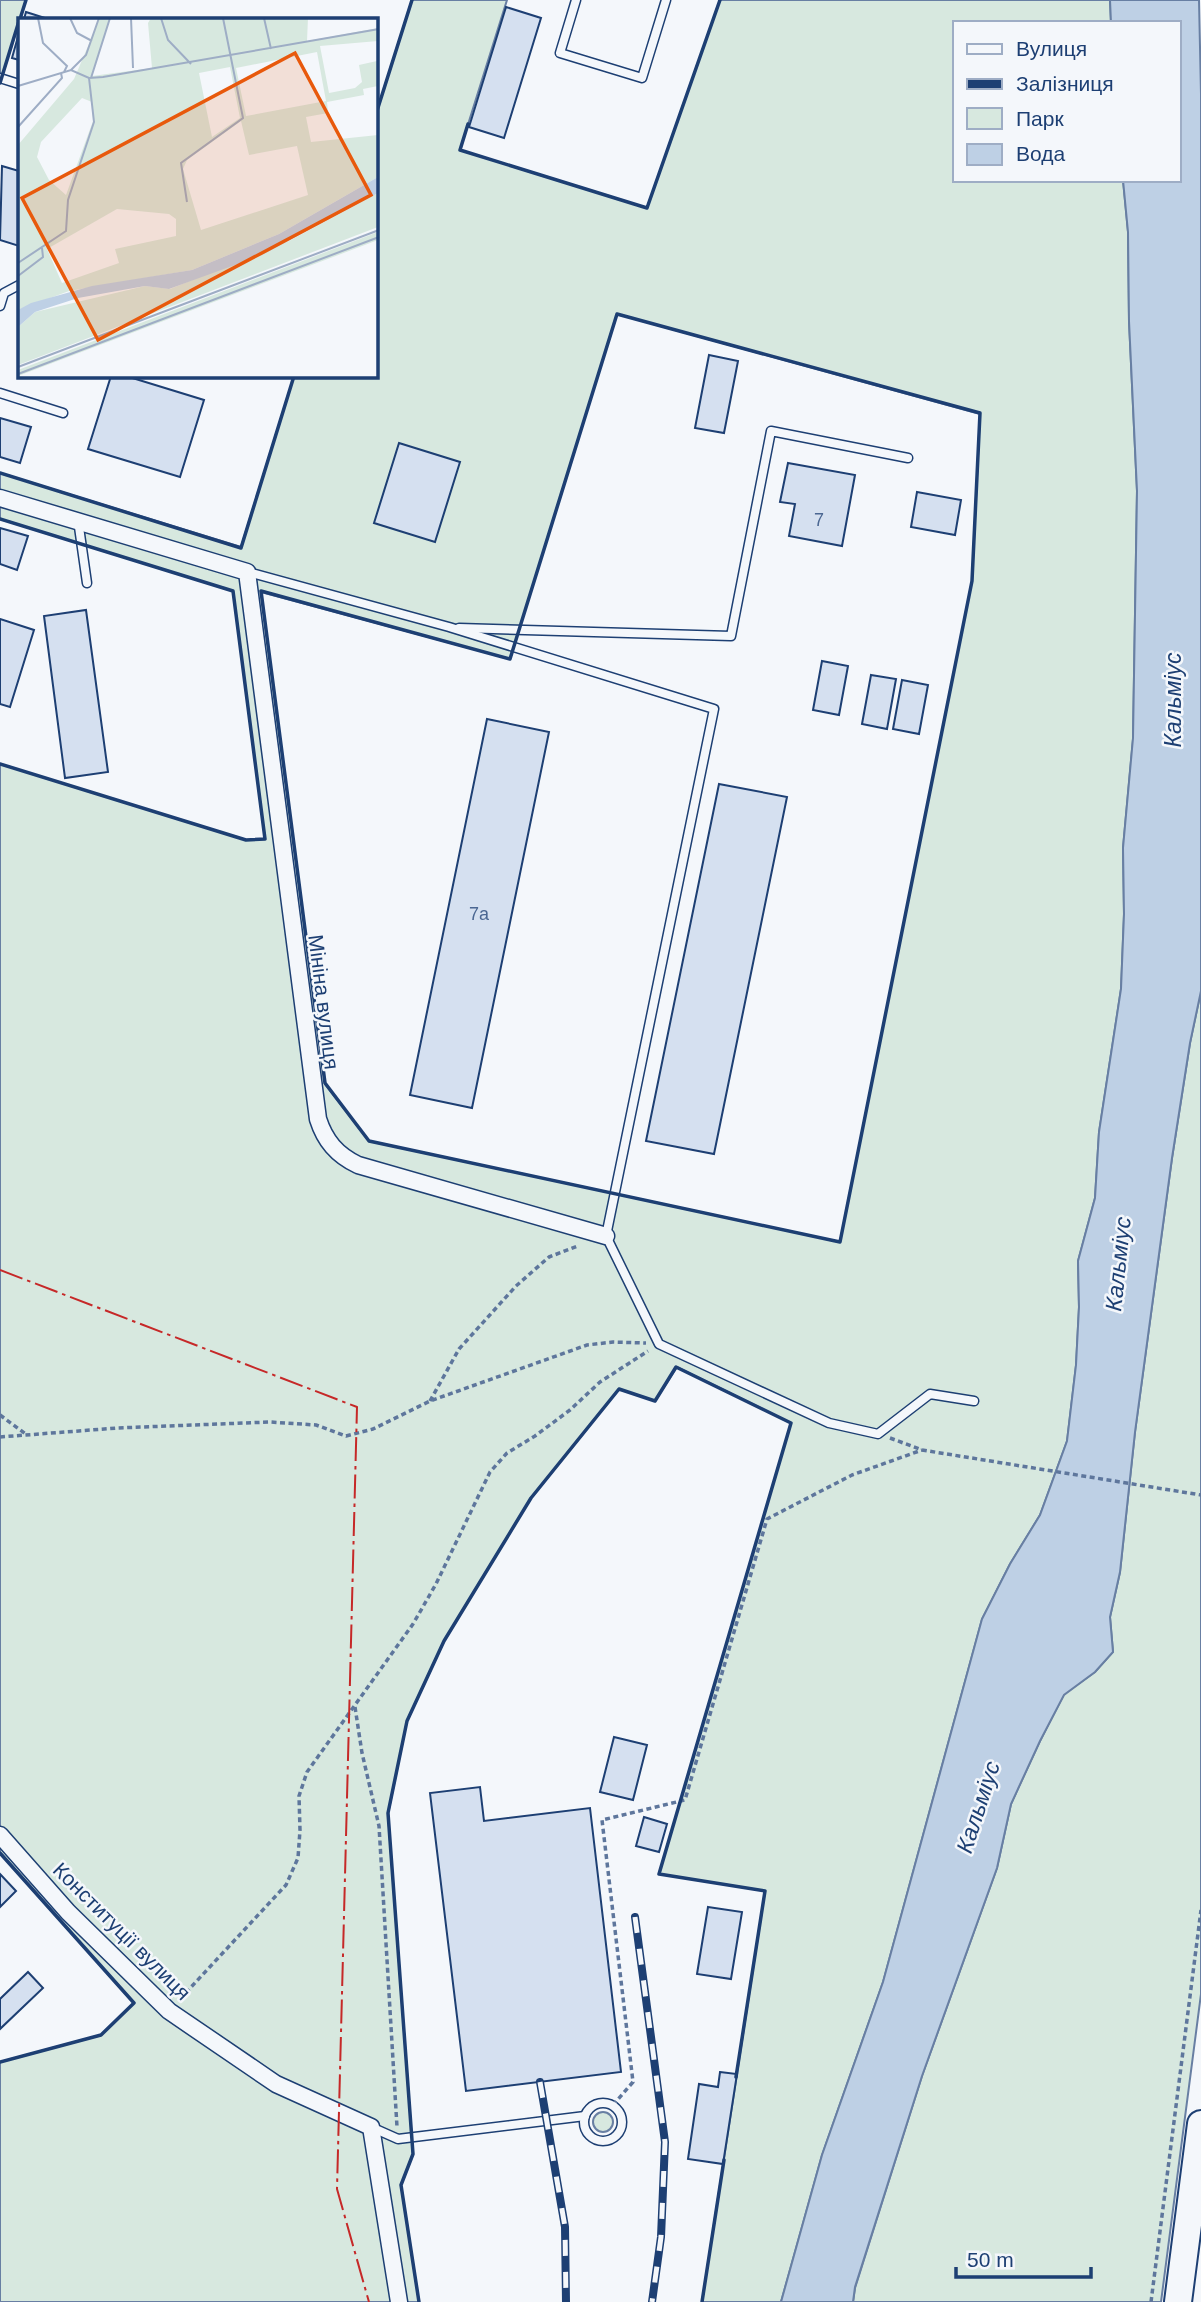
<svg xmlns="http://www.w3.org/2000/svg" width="1201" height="2302" viewBox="0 0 1201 2302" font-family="Helvetica,sans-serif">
<rect width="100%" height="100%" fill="#f4f7fb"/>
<g fill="#d7e8df" stroke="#687fa3" stroke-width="2" fill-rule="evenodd">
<polygon points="0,0 26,0 0,83"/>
<path d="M 412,0 L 507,0 L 460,150 L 647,208 L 720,0 L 1110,0 L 1111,23 L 954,23 L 954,180 L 1123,180 L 1128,232 L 1129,321 L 1137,491 L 1133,739 L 1123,848 L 1124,914 L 1121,989 L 1099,1132 L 1095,1198 L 1078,1261 L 1079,1307 L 1076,1365 L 1067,1441 L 1040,1515 L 1010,1564 L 982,1619 L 883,1982 L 822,2155 L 781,2302 L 702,2302 L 765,1891 L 659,1874 L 791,1423 L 677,1367 L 655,1401 L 619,1389 L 531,1498 L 444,1641 L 407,1721 L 388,1814 L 413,2154 L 401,2185 L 419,2302 L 0,2302 L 0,2062 L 101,2035 L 134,2003 L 0,1853 L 0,764 L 246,840 L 265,839 L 233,591 L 0,519 L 0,473 L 241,547 L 294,376 L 376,376 L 376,114 ZM 617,314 L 980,414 L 972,581 L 840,1242 L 369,1141 L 325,1084 L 261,592 L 510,659 Z"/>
<polygon points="1201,991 1201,1994 1161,2302 853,2302 855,2288 922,2076 997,1868 1011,1804 1040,1741 1064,1694 1095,1672 1113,1652 1110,1617 1120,1572 1135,1432 1172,1158 1190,1043"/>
<circle cx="603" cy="2122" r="10"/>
</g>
<polygon fill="#bed0e5" stroke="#687fa3" stroke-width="2" points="1110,0 1199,0 1201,94 1201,991 1190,1043 1172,1158 1135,1432 1120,1572 1110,1617 1113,1652 1095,1672 1064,1695 1040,1741 1011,1804 997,1868 922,2076 855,2287 853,2302 781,2302 822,2155 883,1982 982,1619 1010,1564 1040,1515 1067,1441 1076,1365 1079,1307 1078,1261 1095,1198 1099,1132 1121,989 1124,914 1123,848 1133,738 1137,491 1129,321 1128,232 1123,180 1178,180 1178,23 1111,23"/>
<g fill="#d5e0f0" stroke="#1d3f73" stroke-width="2">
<polygon points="506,7 541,18 504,138 469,127"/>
<polygon points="26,12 48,19 24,19"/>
<polygon points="19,33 19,60 12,58"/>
<polygon points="2,166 19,171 19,246 0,240"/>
<polygon points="709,355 738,361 724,433 695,428"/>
<polygon points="111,376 126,376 204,400 180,477 88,449"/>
<polygon points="0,418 31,427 20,463 0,457"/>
<polygon points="399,443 460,462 435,542 374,523"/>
<polygon points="788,463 855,475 842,546 789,536 795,504 780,502"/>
<polygon points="917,492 961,500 955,535 911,527"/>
<polygon points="0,528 28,536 17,570 0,564"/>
<polygon points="86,610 108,772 65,778 44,616"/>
<polygon points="0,619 34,630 10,707 0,704"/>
<polygon points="822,661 848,666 839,715 813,710"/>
<polygon points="871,675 896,679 887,729 862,724"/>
<polygon points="902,680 928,685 919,734 893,729"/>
<polygon points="487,719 549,732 472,1108 410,1095"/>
<polygon points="719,784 787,797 714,1154 646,1141"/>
<polygon points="614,1737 647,1745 633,1800 600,1792"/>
<polygon points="480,1787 484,1821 590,1808 621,2072 466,2091 430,1793"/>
<polygon points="644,1817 667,1824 659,1852 636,1846"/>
<polygon points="0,1874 16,1891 0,1907"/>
<polygon points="708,1907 742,1912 731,1979 697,1974"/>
<polygon points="28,1972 43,1988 0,2029 0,1999"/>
<polygon points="720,2072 737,2074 723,2164 688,2159 699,2084 718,2087"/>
</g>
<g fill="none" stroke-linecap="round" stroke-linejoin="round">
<g stroke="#1d3f73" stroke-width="11">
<g id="service">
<polyline points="576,0 560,53 642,78 666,0"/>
<polyline points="0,78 19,84"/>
<polyline points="0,306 4,293 19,285"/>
<polyline points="0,393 63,413"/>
<polyline points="78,520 87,583"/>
<polyline points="248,572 449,627 714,709 606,1236 659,1344 829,1423 878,1434 930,1394 974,1401"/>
<polyline points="459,628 731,636 771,431 908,458"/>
<circle cx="603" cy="2122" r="19"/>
<polyline points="371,2127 398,2139 585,2116"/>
</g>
</g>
<g stroke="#1d3f73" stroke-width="19">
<g id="minor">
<path d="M 0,498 L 247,572 L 318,1119 C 325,1141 337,1155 358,1165 L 606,1236"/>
<polyline points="0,1835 68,1912 169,2011 276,2084 371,2127 399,2302"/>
</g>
</g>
<g stroke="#1d3f73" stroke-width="30">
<polyline id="trunk" points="1178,2302 1201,2124"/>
</g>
<g stroke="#5e769c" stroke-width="3.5" stroke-dasharray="5 3.5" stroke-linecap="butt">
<polyline points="430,1401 459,1349 516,1286 549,1257 578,1246"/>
<polyline points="0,1415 27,1435"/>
<polyline points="0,1437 117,1428 270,1422 316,1425 346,1436 373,1429 430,1401 587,1345 613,1342 646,1343"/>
<polyline points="890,1438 922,1450 1201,1495"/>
<polyline points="355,1707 362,1753 379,1826 397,2127"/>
<polyline points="180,1999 286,1885 298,1858 300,1830 299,1796 307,1772 413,1624 436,1584 490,1472 507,1453 535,1436 570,1410 600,1382 648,1351"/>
<polyline points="613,2105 633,2082 602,1820 685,1800 767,1519 852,1475 922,1450"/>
<polyline points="1151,2302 1201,1910"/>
</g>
<use href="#service" stroke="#f4f7fb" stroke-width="8"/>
<use href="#minor" stroke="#f4f7fb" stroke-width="16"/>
<use href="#trunk" stroke="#f4f7fb" stroke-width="26"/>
<g stroke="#1d3f73" stroke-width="8">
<g id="rail">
<polyline points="635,1917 665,2142 661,2237 652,2302"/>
<polyline points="540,2082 565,2227 566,2302"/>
</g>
</g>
<use href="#rail" stroke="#f4f7fb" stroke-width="5" stroke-dasharray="16" stroke-linecap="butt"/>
<g stroke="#1d3f73" stroke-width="3.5">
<polyline points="20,19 26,0"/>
<polyline points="0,83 19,21"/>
<polyline points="376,114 412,0"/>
<polyline points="468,124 460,150 647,208 720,0"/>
<polygon points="617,314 980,413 972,581 840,1242 369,1141 325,1083 261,591 510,659"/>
<polyline points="0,473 241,548 294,376"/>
<polyline points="0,519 233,591 265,839 246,840 0,764"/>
<polyline points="0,1853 134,2003 101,2035 0,2062"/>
<polyline points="419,2302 401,2185 413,2154 388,1813 407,1721 444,1641 531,1498 619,1389 655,1401 676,1367 791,1423 659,1874 765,1891 736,2077"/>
<polyline points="702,2302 724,2160"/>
</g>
<polyline stroke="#c62828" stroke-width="2" stroke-dasharray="24 5 3.5 5" stroke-linecap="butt" points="0,1270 357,1407 337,2189 369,2302"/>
</g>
<g text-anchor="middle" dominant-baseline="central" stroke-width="5" stroke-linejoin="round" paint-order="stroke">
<g font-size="18" fill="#4b6792">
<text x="819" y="520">7</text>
<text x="479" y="914">7а</text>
</g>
<g font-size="21" fill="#1d3f73" stroke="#f4f7fb">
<text transform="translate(324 1002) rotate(83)">Мініна вулиця</text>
<text transform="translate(122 1931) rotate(45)">Конституції вулиця</text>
</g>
<g font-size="23" font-style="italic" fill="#1d3f73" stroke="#f4f7fb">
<text transform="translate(1173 700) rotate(-90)">Кальміус</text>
<text transform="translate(1118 1264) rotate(-84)">Кальміус</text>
<text transform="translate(978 1807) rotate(-72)">Кальміус</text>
</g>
</g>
<g transform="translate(18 18)">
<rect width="360" height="360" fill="#f4f7fb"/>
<path d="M 82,0 L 92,0 L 74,58 L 134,50 L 130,5 L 133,0 L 290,0 L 289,23 L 360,10 L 360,23 L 302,28 L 311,75 L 337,70 L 344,64 L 341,47 L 359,43 L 360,68 L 345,71 L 346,77 L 309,84 L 310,95 L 288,99 L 293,124 L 360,117 L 360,159 L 261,216 L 174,252 L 51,273 L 0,292 L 0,127 L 56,61 ZM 299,34 L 308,83 L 228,98 L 218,50 ZM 212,49 L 222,100 L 194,119 L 181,55 ZM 64,80 L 74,84 L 75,103 L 48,177 L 31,162 L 19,139 L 23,124 ZM 223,103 L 231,137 L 279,128 L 290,177 L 183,212 L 165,151 L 169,142 ZM 99,191 L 151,196 L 158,201 L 158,218 L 97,231 L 101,245 L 44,265 L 29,231 ZM 360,175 L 360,209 L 0,347 L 0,309 L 17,294 L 127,268 L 152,271 L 271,223 ZM 360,214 L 360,222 L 0,358 L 0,352 Z" fill="#d7e8df" fill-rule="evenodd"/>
<path d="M 360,159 L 360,175 L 244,237 L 151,271 L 127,268 L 60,280 L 17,294 L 0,309 L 0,292 L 13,285 L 74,268 L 174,252 L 261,216 Z" fill="#bed0e5"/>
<path fill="none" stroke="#9eadc5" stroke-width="2" d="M 20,0 L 25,25 L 49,48 L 46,54M 52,0 L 59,15 L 74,23M 113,0 L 115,50M 143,0 L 150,22 L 173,46M 246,0 L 253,31M 53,52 L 68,37 L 81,0M 73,60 L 92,0M 0,68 L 53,52 L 71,60 L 85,59 L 361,11M 0,109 L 44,60 L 43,55M 169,184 L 163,145 L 225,100 L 205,0M 0,245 L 48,213 L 50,182 L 76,104 L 71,60M 0,258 L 25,239 L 24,230M 0,349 L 361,212M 0,356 L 361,219"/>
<path fill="#e8590c" fill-opacity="0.15" stroke="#e8590c" stroke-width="3.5" d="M 277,35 L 353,177 L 80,322 L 4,180 Z"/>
<rect width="360" height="360" fill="none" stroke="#1d3f73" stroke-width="3.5"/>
</g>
<rect x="953" y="21" width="228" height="161" fill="#f4f7fb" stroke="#9eadc5" stroke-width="2"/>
<rect x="967" y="44" width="35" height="10" fill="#f4f7fb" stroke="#9eadc5" stroke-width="2"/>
<text x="1016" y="56" font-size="21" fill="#1d3f73">Вулиця</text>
<rect x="967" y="79" width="35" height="10" fill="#1d3f73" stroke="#9eadc5" stroke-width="2"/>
<text x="1016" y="91" font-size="21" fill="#1d3f73">Залізниця</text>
<rect x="967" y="108" width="35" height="21" fill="#d7e8df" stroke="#9eadc5" stroke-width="2"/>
<text x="1016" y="126" font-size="21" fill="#1d3f73">Парк</text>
<rect x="967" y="144" width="35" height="21" fill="#bed0e5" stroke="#9eadc5" stroke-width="2"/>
<text x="1016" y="161" font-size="21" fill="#1d3f73">Вода</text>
<path d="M956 2267v10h135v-10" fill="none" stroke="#1d3f73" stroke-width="3.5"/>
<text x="967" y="2267" font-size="21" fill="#1d3f73" stroke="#f4f7fb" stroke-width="5" paint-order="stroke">50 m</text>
</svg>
